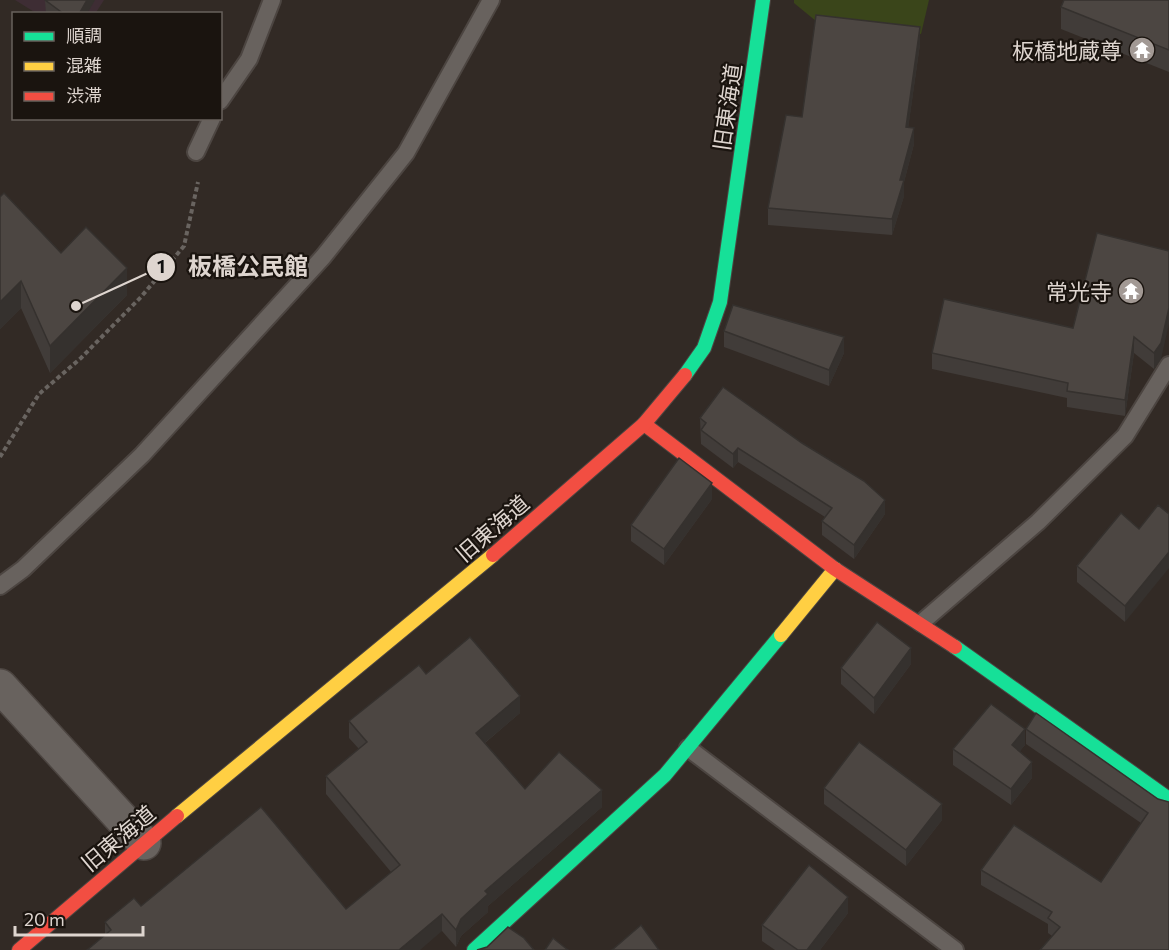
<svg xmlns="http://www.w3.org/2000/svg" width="1169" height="950" viewBox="0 0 1169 950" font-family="Commissioner,'Noto Sans JP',sans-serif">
<rect width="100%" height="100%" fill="#322a25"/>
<polygon fill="#3e2d34" points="15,0 104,0 95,14 36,13"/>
<polygon fill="#3a451a" points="794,0 929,0 921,34 822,26 794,3"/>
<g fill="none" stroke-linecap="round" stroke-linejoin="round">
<g stroke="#4c4541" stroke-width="20">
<g id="lane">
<polyline points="220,101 249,59 272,0"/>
<polyline points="196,152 212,118"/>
<polyline points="0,586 23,569 142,455 323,257 406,153 491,0"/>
<polyline points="921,623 1038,522 1125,436 1169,365"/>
<polyline points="688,748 955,950"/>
</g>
</g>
<g stroke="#4c4541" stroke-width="36">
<polyline id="street" points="0,686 144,843"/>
</g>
<g stroke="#4c4541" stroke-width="16">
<g id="fast">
<polyline points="685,375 704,348 720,302 763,0"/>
<polyline points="955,647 1169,799"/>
<polyline points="474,950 665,775 781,635"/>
</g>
</g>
<g stroke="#4c4541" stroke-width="16">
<g id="slow">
<polyline points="781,635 835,569"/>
<polyline points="177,816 493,555"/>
</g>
</g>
<g stroke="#4c4541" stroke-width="16">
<g id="jam">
<polyline points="644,424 835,569 955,647"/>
<polyline points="493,555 644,424 685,375"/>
<polyline points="19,950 177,816"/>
</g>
</g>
<polyline stroke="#696460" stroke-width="4" stroke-dasharray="4.5 3" stroke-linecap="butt" points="0,457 39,394 81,358 141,297 184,246 198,182"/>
<use href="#lane" stroke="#68625e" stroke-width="16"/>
<use href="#street" stroke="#68625e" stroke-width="33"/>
<use href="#fast" stroke="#16e098" stroke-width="14"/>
<use href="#slow" stroke="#ffcf43" stroke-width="14"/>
<use href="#jam" stroke="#f24e42" stroke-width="14"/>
</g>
<g fill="#413c39">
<polygon points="45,0 87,14 46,14"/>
<polygon points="1169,0 1169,72 1061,29 1061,7"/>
<polygon points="920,44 908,128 914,144 904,182 904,196 892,235 768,225 768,208 802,117"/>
<polygon points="0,197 61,253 127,295 50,373 21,308 0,329"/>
<polygon points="1097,233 1161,359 1154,369 1134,353 1125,416 1067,407 1067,398 932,369 932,353 1073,328"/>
<polygon points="724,331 844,353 829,386 724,347"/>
<polygon points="700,418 885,514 854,559 822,535 822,521 825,517 738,462 733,468 701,444"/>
<polygon points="712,499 664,565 631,541 631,525"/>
<polygon points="1139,529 1125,622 1077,582 1077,566"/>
<polygon points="911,664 874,714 841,684 841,668"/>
<polygon points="426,674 520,713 485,743 525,789 602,807 488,906 488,912 461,936 456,947 442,931 105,935 105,922 141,906 346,909 391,872 326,794 326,776 359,749 349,738 349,721"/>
<polygon points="1026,729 1158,799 1169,950 1052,936 1048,933 1048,924 981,885 981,870 1101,882 1141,823 1026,744"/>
<polygon points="1025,745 1019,752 1032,778 1011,805 953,765 953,749"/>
<polygon points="824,788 942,820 906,866 824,804"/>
<polygon points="848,913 820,950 775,950 762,941 762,925"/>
</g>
<g fill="#35312e">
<polygon points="87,0 95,0 87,14 79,14"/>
<polygon points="920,27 920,44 906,144 906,127"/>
<polygon points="914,128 914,144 904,182 904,196 892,235 892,219 900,180"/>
<polygon points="127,268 127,295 50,373 50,346"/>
<polygon points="21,281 21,308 0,329 0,302"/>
<polygon points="1169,308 1169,324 1161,359 1154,369 1154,353"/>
<polygon points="844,337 844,353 829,386 829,370"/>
<polygon points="1134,337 1134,353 1125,416 1125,400"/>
<polygon points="738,448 738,462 733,468 733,454"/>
<polygon points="712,483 712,499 664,565 664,549"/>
<polygon points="885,500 885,514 854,559 854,545"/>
<polygon points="1169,552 1169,568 1125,622 1125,606"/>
<polygon points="911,648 911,664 874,714 874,698"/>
<polygon points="520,696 520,713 476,750 476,733"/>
<polygon points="1025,729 1025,745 1012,761 1012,745"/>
<polygon points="1032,762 1032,778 1011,805 1011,789"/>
<polygon points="602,790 602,807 488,906 488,912 461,936 456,947 456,930 461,919 485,891"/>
<polygon points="942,804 942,820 906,866 906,850"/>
<polygon points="848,897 848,913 820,950 807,950"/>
<polygon points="442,914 442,931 420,950 399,950"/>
</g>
<g fill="#4c4642" stroke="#35312e" stroke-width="1.5">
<polygon points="45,0 87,0 79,14 64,14"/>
<polygon points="1064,0 1169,0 1169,50 1061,7"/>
<polygon points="816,15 920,27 906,127 914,128 900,180 904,180 892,219 768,208 786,115 802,117"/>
<polygon points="4,193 61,253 86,227 127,268 50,346 21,281 0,302 0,197"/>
<polygon points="1097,233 1169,251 1169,308 1161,343 1154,353 1134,337 1125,400 1067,391 1068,383 932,353 944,299 1073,328"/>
<polygon points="733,305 844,337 829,370 724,331"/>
<polygon points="723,387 802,443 864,481 885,500 854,545 822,521 832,508 738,448 733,454 701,430 706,423 700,418"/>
<polygon points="679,458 712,483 664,549 631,525"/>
<polygon points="1158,505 1169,514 1169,552 1125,606 1077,566 1121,513 1139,529"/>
<polygon points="877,622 911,648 874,698 841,668"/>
<polygon points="470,637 520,696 476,733 525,789 559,752 602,790 485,891 488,894 461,919 456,930 442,914 399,950 87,950 111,930 105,922 134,898 141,906 261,807 346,909 400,865 326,776 367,742 349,721 419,665 426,674"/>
<polygon points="991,704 1025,729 1012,745 1032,762 1011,789 953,749"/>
<polygon points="1036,713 1158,799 1169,802 1169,950 1040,950 1060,927 1048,918 1052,912 981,870 1014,825 1101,882 1148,813 1026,729"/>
<polygon points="859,742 942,804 906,850 824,788"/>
<polygon points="809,865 848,897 807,950 798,950 762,925"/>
<polygon points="641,925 659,950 612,950"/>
<polygon points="508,927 524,938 534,950 477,950 487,947"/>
<polygon points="553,938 568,950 545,950"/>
</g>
<defs>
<g id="temple-disc" transform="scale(1.35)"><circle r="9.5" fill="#a29994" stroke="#1a140f"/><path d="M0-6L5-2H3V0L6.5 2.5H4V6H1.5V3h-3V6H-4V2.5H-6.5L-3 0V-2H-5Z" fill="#fff"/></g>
</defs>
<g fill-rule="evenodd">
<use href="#temple-disc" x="1142" y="50"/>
<use href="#temple-disc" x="1131" y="291"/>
</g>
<g text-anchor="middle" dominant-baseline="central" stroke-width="4.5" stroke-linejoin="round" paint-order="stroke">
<g font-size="22" fill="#ded5cf" stroke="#1a140f" text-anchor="end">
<text x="1122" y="50">板橋地蔵尊</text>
<text x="1112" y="291">常光寺</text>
</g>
<g font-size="22" fill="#ded5cf" stroke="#1a140f">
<text transform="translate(727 107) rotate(-82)">旧東海道</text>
<text transform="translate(492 528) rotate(-41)">旧東海道</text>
<text transform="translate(118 838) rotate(-40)">旧東海道</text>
</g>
</g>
<path fill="none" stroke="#ded5cf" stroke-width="2" d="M76 306L161 267"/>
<g fill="#ded5cf" stroke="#1a140f" stroke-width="2">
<circle cx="76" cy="306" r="6"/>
<circle cx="161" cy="267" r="15"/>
</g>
<g font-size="18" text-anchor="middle" font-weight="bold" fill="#111">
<text x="161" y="273">1</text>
</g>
<g font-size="24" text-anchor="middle" font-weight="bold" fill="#ded5cf" stroke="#1a140f" stroke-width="4.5" stroke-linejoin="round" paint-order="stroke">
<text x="248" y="275">板橋公民館</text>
</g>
<rect x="12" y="12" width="210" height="108" fill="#1a140f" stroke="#68615c" stroke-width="1.5"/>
<rect x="24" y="32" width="30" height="9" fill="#16e098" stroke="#68615c" stroke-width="1.5"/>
<text x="66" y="42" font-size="18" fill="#ded5cf">順調</text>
<rect x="24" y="62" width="30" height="9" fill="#ffcf43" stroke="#68615c" stroke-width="1.5"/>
<text x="66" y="72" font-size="18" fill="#ded5cf">混雑</text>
<rect x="24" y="92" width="30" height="9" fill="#f24e42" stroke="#68615c" stroke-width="1.5"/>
<text x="66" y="102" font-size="18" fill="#ded5cf">渋滞</text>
<path d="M15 926v9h128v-9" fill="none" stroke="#ded5cf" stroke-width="3"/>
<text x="24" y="926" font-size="18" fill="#ded5cf" stroke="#1a140f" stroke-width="4.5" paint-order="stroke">20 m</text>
</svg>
